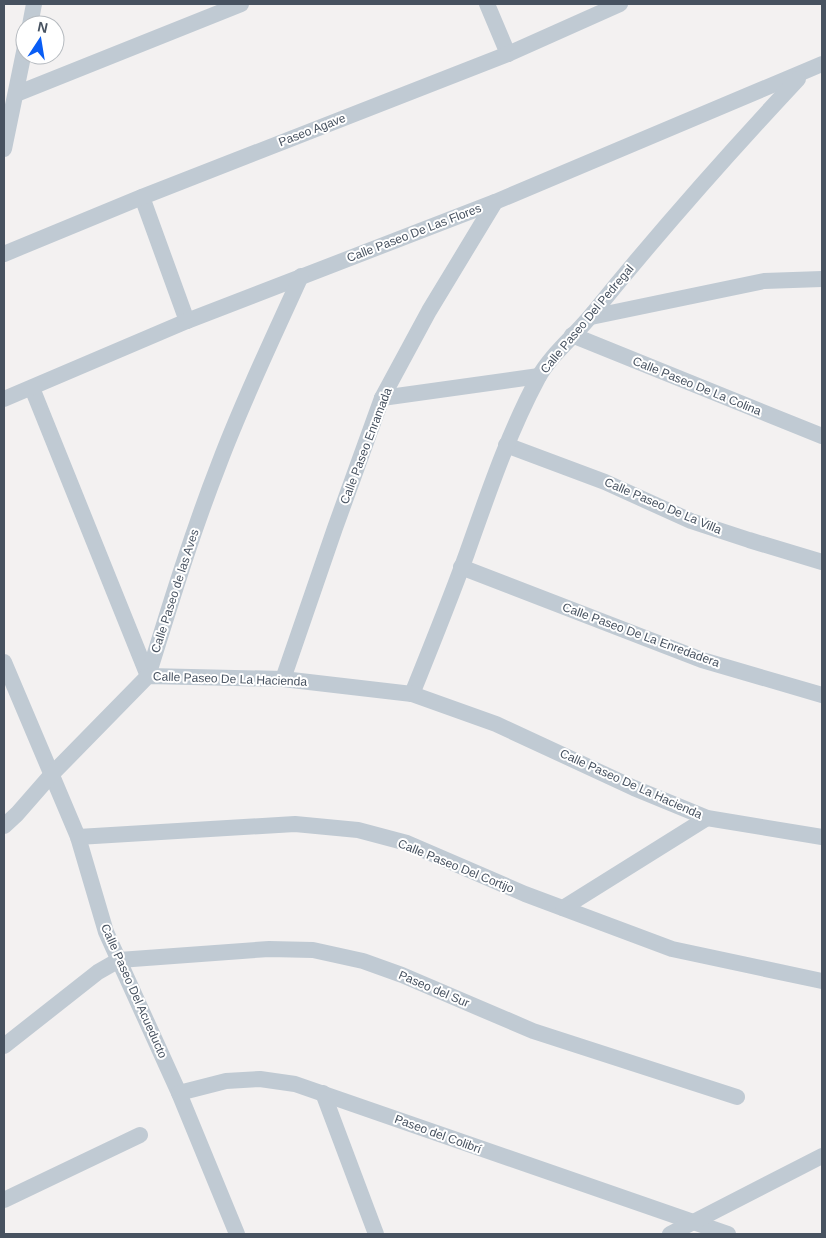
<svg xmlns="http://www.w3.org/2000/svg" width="826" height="1238" viewBox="0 0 826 1238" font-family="Helvetica,sans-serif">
<rect width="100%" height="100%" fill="#f3f1f1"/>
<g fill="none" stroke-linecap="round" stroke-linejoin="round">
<g stroke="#c0cad3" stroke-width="16">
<polyline points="487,4 508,54"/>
<polyline points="30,25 34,4"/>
<polyline points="16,94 241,4"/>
<polyline points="4,149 25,47"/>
<polyline points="142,197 187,321"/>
<polyline points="4,254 142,197 508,54 620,4"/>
<polyline points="591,317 764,281 822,279"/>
<polyline points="572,335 822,436"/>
<polyline points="32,388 148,676"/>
<polyline points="382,398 539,376"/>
<polyline points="4,399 187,321 495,202 822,64"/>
<polyline points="506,445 605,482 691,521 749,540 822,562"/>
<polyline points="461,567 702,660 822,695"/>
<polyline points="4,662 78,837 106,932 179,1093 237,1234"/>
<path d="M 148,676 C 170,605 192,533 219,464 C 243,400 273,338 301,276"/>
<polyline points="283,679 335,528 382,398 429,311 495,202"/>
<path d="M 412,694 C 431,647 450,600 467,553 C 488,494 508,434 538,378 C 552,353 577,334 594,312 C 659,232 727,155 798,79"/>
<polyline points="4,826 17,814 52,774 148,676 283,679 412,694 496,724 634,788 707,818 822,837"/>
<polyline points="78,837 295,824 358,830 407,843 525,894 672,949 822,981"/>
<polyline points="563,908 707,818"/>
<polyline points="4,1046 98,972 119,960 269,949 313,950 363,961 402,975 533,1031 737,1097"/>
<polyline points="179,1093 226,1081 260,1079 295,1084 728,1234"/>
<polyline points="323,1093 376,1234"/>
<polyline points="4,1200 140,1135"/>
<polyline points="670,1234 822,1156"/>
</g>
</g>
<g text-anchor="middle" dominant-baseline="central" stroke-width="4" stroke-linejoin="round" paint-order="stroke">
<g font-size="12" fill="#475260" stroke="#fff">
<text transform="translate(312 130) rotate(-21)">Paseo Agave</text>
<text transform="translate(414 233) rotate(-21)">Calle Paseo De Las Flores</text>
<text transform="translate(587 319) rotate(-50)">Calle Paseo Del Pedregal</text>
<text transform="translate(697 386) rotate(22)">Calle Paseo De La Colina</text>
<text transform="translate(366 446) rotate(-69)">Calle Paseo Enramada</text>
<text transform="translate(663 506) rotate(23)">Calle Paseo De La Villa</text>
<text transform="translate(175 591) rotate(-72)">Calle Paseo de las Aves</text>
<text transform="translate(641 635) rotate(20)">Calle Paseo De La Enredadera</text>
<text transform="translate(230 679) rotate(2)">Calle Paseo De La Hacienda</text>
<text transform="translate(631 784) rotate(24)">Calle Paseo De La Hacienda</text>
<text transform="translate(456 866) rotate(22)">Calle Paseo Del Cortijo</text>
<text transform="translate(434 989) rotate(23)">Paseo del Sur</text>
<text transform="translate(134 991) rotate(66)">Calle Paseo Del Acueducto</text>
<text transform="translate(438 1134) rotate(20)">Paseo del Colibrí</text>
</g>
</g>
<rect width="826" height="1238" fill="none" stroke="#475260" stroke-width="10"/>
<g transform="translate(40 40) rotate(12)"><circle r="24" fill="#ffffff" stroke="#b5babf"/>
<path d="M0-4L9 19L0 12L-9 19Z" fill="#095df5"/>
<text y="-8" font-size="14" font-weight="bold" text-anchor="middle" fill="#475260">N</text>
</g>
</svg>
